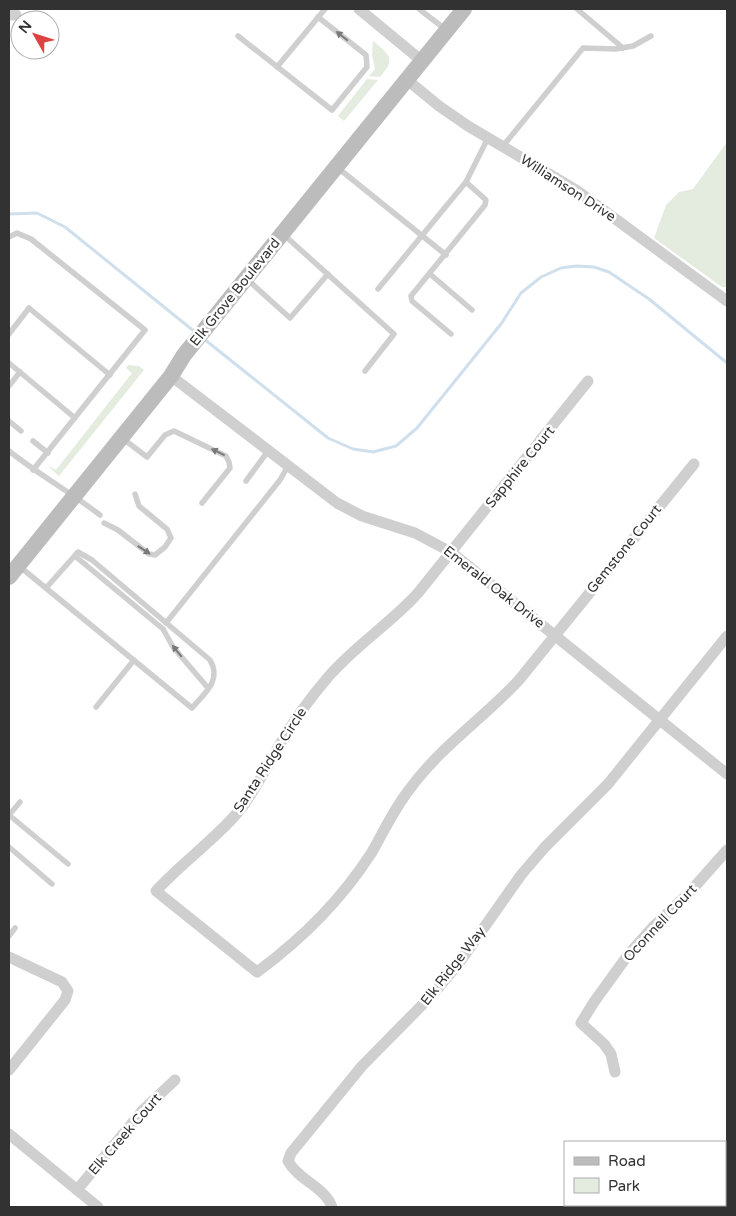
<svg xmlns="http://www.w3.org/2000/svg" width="736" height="1216" viewBox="0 0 736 1216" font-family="'Varela Round',sans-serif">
<rect width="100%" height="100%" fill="#fff"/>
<g fill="#e4ebdf">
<path d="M 373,41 C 390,55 396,59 380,77 L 369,76 L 375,69 L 372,55 Z"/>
<polygon points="367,79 378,80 344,121 338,116"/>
<polygon points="727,142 727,287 722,287 654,238 666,205 679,192 693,189"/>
<polygon points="128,365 139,366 144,370 59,476 47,465 56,470 132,373 126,368"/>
</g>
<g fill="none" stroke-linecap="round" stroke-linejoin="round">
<g stroke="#d0dfec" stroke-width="3">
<polyline points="9,214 37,213 65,227 195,332"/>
<polyline points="204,339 328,438 353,449 373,452 396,446 417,428 501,324 521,293 541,277 561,268 576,266 594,267 609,272 649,299 727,363"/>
</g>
<g stroke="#cfcfcf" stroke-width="5.5">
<polyline points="419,9 445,29"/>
<polyline points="577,9 623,48"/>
<polyline points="238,36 332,110 367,67 366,55 318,17"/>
<polyline points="277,67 325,9"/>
<polyline points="503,146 583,48 616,49 633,46 651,36"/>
<polyline points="338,168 446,255"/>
<polyline points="283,234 394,334 365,371"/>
<polyline points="9,237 17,233 31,239 145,330 33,470"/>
<polyline points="430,274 472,310"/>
<polyline points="248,280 290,318 328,274"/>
<polyline points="378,289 466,182 488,138"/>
<polyline points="9,334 29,308 110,375"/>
<polyline points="451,334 412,301 411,296 485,205 486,200 466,182"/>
<polyline points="9,363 75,418"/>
<polyline points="9,386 20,372"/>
<polyline points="9,421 21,431"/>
<polyline points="122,438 147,457 165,435 174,431 226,456 229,462 230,468 202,503"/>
<polyline points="33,441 48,453"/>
<path d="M 9,451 C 38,474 70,492 100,515"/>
<polyline points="246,481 268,451"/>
<polyline points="104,523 118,530 149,554 155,555 165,547 171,538 167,529 139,506 135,494"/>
<polyline points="75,556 163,629 173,647 208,688"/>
<path d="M 19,566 L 192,708 C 205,693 222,680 210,660 L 92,560 L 78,552 L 46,588"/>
<polyline points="166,623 280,480 288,466"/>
<polyline points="96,707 134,660"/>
<polyline points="9,815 68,864"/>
<polyline points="9,815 20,802"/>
<polyline points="9,847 52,884"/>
<polyline points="9,936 15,928"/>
</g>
<g stroke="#cfcfcf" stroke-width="11">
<polyline points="359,9 422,61"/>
<polyline points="9,15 16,15"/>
<polyline points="406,79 439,106 468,126 576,190 727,301"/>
<polyline points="171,376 337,503 362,516 415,533 451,552 727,774"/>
<path d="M 588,381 L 418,593 C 391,623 356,645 329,676 C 311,697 294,720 280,744 C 268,765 257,786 243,806 C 218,838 183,861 156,891 L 257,972 C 302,939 342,899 372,852 C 384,831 394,809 409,790 C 440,747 484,718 519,680 L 694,464"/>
<polyline points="9,957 62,982 68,991 65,1000 9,1070"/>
<polyline points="615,1072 611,1054 604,1044 581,1023 594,1002 628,955 654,926 689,893 727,850"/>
<polyline points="9,1134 98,1207"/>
<polyline points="725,1168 727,1167"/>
<polyline points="77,1190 143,1110 175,1080"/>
<path d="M 332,1207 C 325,1187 298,1180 288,1161 L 291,1153 L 362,1066 L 434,993 L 459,963 L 521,875 L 545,847 L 608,784 L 727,636"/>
</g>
<polyline stroke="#bcbcbc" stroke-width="16" points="9,577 171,376 184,355 464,9"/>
</g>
<defs><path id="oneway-solid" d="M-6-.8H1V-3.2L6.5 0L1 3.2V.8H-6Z" transform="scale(1.25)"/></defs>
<g fill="#797979">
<use href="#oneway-solid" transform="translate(342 36) rotate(-142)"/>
<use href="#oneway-solid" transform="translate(218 452) rotate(-154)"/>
<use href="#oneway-solid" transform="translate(144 550) rotate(33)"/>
<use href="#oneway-solid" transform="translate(177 651) rotate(-129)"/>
</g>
<g text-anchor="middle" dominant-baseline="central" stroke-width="5" stroke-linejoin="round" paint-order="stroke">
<g font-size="14" fill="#323232" stroke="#fff">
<text transform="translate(568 188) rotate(33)">Williamson Drive</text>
<text transform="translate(235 292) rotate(-51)">Elk Grove Boulevard</text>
<text transform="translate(520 467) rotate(-51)">Sapphire Court</text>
<text transform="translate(624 549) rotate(-51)">Gemstone Court</text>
<text transform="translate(494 587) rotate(38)">Emerald Oak Drive</text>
<text transform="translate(270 760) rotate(-57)">Santa Ridge Circle</text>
<text transform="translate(660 923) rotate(-47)">Oconnell Court</text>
<text transform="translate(453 966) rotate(-52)">Elk Ridge Way</text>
<text transform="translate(125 1134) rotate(-49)">Elk Creek Court</text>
</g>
</g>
<rect width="736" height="1216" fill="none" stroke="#323232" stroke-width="20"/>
<rect x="564" y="1141" width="162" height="65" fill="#ffffff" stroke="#adadad"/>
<rect x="574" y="1157" width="25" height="8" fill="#bcbcbc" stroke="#adadad"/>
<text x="608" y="1166" font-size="15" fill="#323232">Road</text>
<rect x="574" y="1178" width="25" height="15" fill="#e4ebdf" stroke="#adadad"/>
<text x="608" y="1191" font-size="15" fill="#323232">Park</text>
<g transform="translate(35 35) rotate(309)"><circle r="24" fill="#ffffff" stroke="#adadad"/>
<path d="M0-4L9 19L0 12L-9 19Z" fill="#de4240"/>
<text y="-8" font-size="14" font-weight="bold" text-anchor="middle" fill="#323232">N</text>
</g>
</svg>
